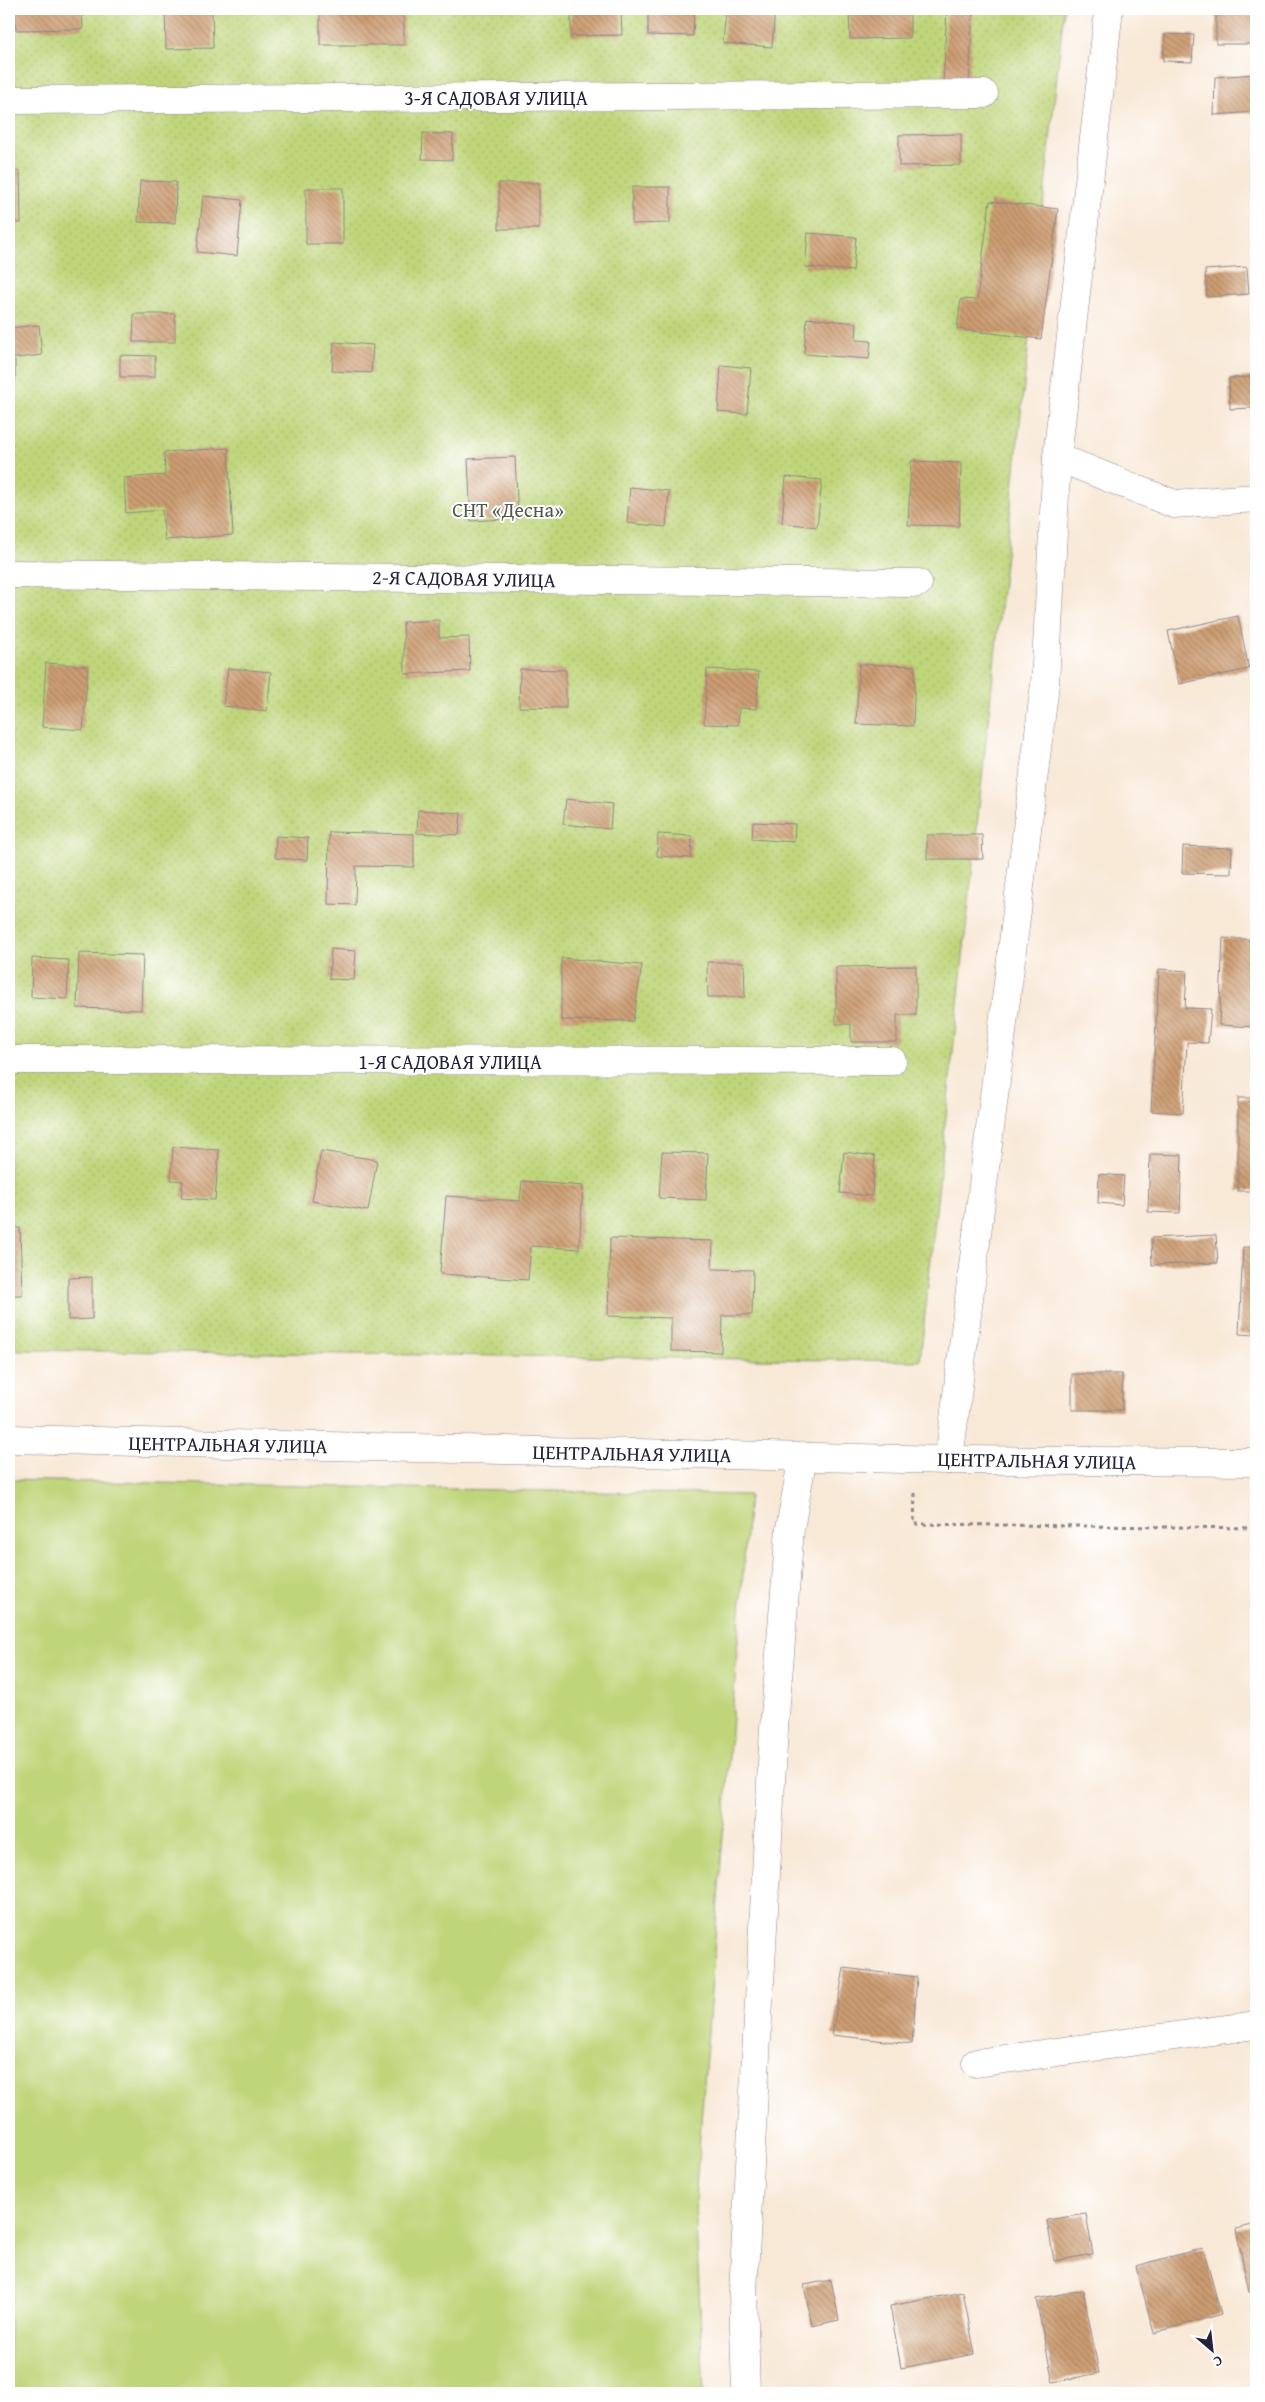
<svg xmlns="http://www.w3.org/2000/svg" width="1265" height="2402" viewBox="0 0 1265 2402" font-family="'Gentium Book Plus',serif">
<defs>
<pattern id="garden-dots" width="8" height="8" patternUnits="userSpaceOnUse" patternTransform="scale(1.25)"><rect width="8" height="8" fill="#bfd57a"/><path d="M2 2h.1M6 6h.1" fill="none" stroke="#a4b76a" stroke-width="1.8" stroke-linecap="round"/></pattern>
<pattern id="building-back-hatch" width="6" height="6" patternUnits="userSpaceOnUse" patternTransform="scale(1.25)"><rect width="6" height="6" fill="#cd9d72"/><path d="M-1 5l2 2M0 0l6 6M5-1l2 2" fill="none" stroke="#a6805f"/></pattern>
</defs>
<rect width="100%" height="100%" fill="#fff"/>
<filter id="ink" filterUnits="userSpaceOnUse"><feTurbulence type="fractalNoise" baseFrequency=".02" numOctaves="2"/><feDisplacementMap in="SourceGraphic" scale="10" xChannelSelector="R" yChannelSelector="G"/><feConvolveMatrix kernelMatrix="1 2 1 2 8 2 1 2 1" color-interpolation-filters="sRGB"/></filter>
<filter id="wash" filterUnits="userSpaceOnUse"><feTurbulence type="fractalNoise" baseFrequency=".0096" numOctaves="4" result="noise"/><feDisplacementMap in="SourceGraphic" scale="20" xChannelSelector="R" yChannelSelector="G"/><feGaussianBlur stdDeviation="1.12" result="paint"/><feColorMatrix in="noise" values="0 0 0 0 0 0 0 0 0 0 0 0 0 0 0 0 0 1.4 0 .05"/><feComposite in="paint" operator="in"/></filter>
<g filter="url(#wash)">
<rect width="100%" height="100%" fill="#f8e8d6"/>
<polygon fill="#bfd57a" stroke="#707c5a" points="9,1480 749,1495 695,2201 704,2393 9,2393"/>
<polygon fill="url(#garden-dots)" stroke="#707c5a" points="9,9 1064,9 920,1361 9,1350"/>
<g id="blocks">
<g fill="url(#building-back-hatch)">
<polygon points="15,9 82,9 83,29 16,30"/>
<polygon points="165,9 212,9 213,48 166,49"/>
<rect x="320" y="9" width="84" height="36"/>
<polygon points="571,9 621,9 622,35 571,36"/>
<polygon points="648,9 694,9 693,36 648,35"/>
<polygon points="726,9 775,9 772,47 723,43"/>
<polygon points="849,9 910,9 910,38 850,39"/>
<polygon points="947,9 973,9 968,104 942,103"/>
<rect x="1216" y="9" width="40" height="35"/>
<polygon points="1165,34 1194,35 1192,62 1163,61"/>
<polygon points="1256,74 1256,112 1214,115 1215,77"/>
<polygon points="423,133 453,134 452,160 422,159"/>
<polygon points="961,134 961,165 899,166 899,135"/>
<polygon points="20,171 21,223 9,223 9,172"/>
<polygon points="140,181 176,182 175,223 138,222"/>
<rect x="499" y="183" width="40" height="46"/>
<polygon points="632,187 670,187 670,223 632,224"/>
<rect x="306" y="188" width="37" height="56"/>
<polygon points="203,196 242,200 237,256 197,252"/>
<polygon points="990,201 1058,209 1041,339 957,329 961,299 977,300"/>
<polygon points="808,233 856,237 853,271 805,267"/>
<polygon points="1247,267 1249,294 1207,297 1205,270"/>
<polygon points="134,314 175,314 175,342 133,342"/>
<polygon points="807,318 857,323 856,340 871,341 869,359 804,354"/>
<polygon points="39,325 42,355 9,359 9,328"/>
<polygon points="334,342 373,345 371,373 332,371"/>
<polygon points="120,355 155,356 155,377 120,377"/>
<rect x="9" y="361" width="6" height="22"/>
<polygon points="721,365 751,368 747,414 718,412"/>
<polygon points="1253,377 1254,408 1230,409 1229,378"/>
<polygon points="228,448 233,535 165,540 162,510 126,513 124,478 165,475 164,452"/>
<polygon points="515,457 518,518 471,521 468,459"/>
<polygon points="911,461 961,463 959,526 908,525"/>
<polygon points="786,477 822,480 817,527 782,523"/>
<polygon points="630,487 669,491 666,527 627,523"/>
<polygon points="1238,616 1249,669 1179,684 1168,631"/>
<polygon points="439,620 439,638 469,637 470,671 405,674 403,622"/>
<polygon points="46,663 88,666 83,730 42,727"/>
<polygon points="859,664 915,666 913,726 856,724"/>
<polygon points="228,668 271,672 267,711 223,706"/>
<polygon points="520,669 566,670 566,708 519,707"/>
<polygon points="707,669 759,672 756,709 739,708 738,725 704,724"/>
<polygon points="566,799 612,804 610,829 563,824"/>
<polygon points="418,810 461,813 459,835 417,833"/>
<polygon points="753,822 795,824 794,842 752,839"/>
<polygon points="329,832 414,834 414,867 356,866 355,905 328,904"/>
<polygon points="658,834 692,836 691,858 657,856"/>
<polygon points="927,835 982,835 983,859 927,859"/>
<polygon points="276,836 308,838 307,860 275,858"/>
<polygon points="1183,846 1232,848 1231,874 1182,873"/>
<polygon points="1223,938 1256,940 1256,1027 1219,1025"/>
<polygon points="331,949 356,951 354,980 329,979"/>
<polygon points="79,953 143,955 141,1010 77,1008"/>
<polygon points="32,958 69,960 67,999 31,997"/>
<polygon points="561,958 642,965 633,1021 561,1020"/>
<polygon points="707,962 744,962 745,997 708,997"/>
<polygon points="916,966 916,1015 897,1015 897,1042 851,1042 851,1024 836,1024 836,967"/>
<polygon points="1159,969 1187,971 1185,1008 1211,1009 1208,1043 1187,1042 1183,1113 1151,1111"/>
<rect x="1238" y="1098" width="18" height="93"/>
<polygon points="173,1147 219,1150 215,1200 181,1198 183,1181 171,1180"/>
<polygon points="321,1151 377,1160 368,1211 312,1201"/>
<polygon points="662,1152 708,1153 706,1200 659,1198"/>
<polygon points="844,1152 875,1156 872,1196 840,1193"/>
<polygon points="1150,1154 1182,1155 1180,1213 1148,1212"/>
<polygon points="1099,1174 1124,1176 1122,1205 1098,1203"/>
<polygon points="522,1181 583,1186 579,1249 531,1246 528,1280 440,1274 446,1196 520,1201"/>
<polygon points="9,1228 20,1228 22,1295 9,1295"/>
<polygon points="1216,1235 1218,1263 1152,1265 1151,1238"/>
<polygon points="610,1238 713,1241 712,1269 753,1270 752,1315 722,1315 721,1352 671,1351 671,1318 608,1316"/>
<polygon points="1243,1247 1256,1247 1256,1335 1239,1334"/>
<polygon points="92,1277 92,1319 68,1320 68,1278"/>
<rect x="1072" y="1374" width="50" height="36"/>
<polygon points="844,1968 917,1977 912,2044 832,2035"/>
<polygon points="1086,2214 1093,2254 1054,2261 1047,2220"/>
<polygon points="1256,2224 1256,2290 1249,2292 1236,2229"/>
<polygon points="1203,2248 1221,2314 1154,2333 1136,2266"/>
<polygon points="831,2280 839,2320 812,2326 804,2285"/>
<polygon points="1083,2290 1099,2373 1053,2382 1036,2299"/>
<polygon points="963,2292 975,2354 901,2368 890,2306"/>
</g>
</g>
</g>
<g filter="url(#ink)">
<use href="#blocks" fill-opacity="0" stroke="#8d8588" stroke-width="1"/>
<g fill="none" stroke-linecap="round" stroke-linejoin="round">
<g stroke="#8d8588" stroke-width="29">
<g id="minor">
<polyline points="9,100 984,94"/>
<polyline points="1057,457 1174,504 1256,498"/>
<polyline points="9,574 918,583"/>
<polyline points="9,1060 892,1061"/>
<polyline points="9,1439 949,1460 1256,1462"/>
<polyline points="949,1460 1045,684 1057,457 1109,9"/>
<polyline points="976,2063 1256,2025"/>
<polyline points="746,2393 743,2292 774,1728 790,1529 803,1456"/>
</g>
</g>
<polyline stroke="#8d8588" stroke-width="3" stroke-dasharray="4 4" stroke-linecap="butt" points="915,1493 914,1524 1255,1528"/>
<use href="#minor" stroke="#fff" stroke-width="28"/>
</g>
</g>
<g text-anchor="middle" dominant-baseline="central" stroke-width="4" stroke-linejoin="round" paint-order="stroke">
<g font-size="20" fill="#22223b" stroke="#fff">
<text x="496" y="97">3-Я САДОВАЯ УЛИЦА</text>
<text transform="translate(464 578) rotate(1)">2-Я САДОВАЯ УЛИЦА</text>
<text x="450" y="1061">1-Я САДОВАЯ УЛИЦА</text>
<text transform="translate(228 1444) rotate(1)">ЦЕНТРАЛЬНАЯ УЛИЦА</text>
<text transform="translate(632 1453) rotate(1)">ЦЕНТРАЛЬНАЯ УЛИЦА</text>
<text transform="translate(1037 1460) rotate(1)">ЦЕНТРАЛЬНАЯ УЛИЦА</text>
</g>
<g font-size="20" fill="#51584e" stroke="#fff">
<text x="508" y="509">СНТ «Десна»</text>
</g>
</g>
<rect width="1265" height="2402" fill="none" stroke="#fff" stroke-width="30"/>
<g transform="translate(1212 2350) rotate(152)" stroke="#ffffff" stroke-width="4" paint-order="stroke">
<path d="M0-4L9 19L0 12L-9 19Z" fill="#22223b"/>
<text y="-8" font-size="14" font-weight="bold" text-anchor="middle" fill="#22223b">С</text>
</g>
</svg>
